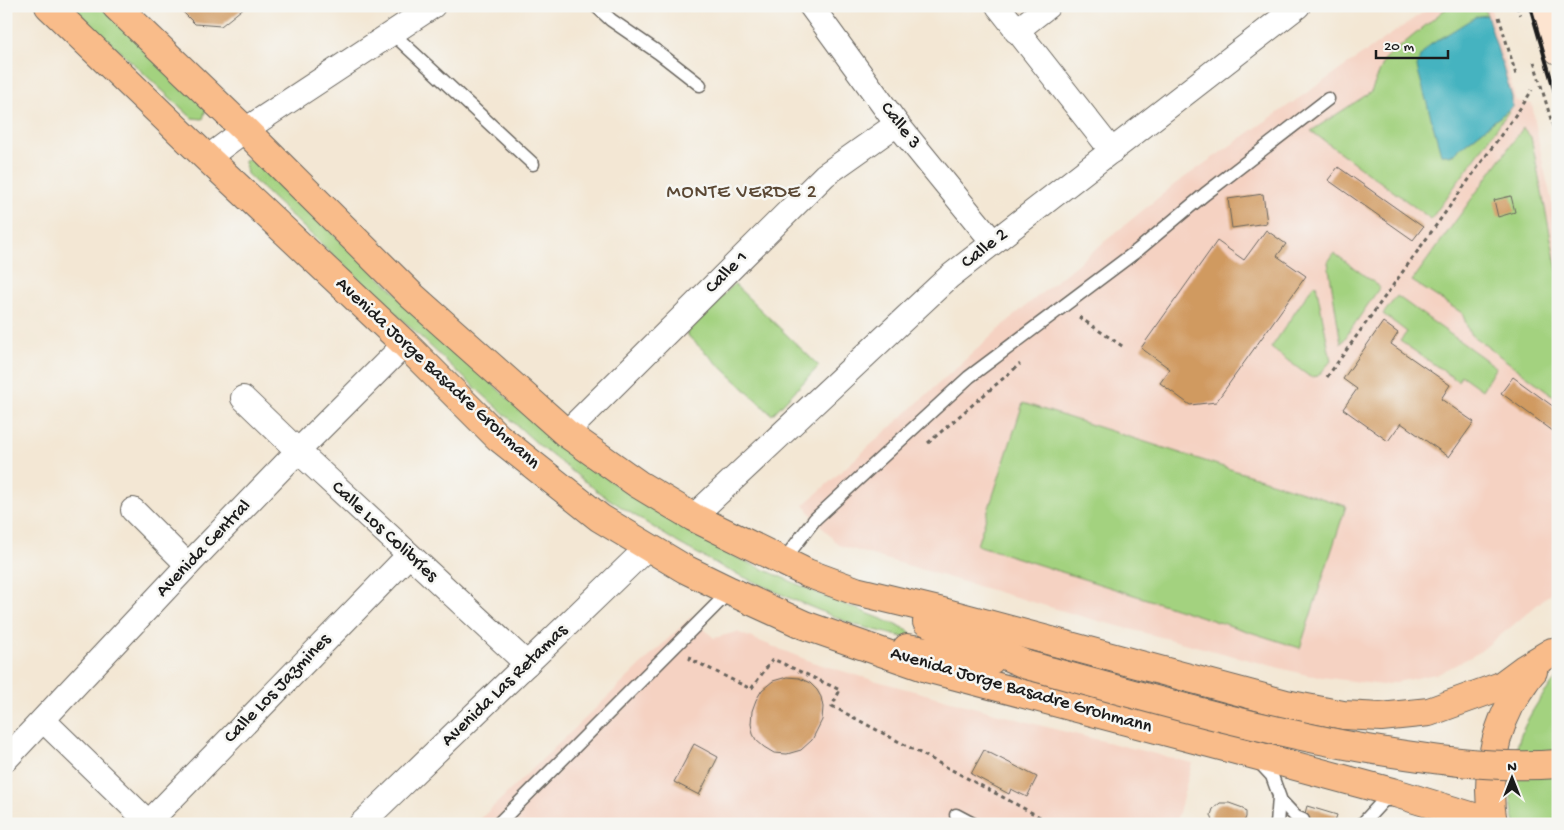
<svg xmlns="http://www.w3.org/2000/svg" width="1564" height="830" viewBox="0 0 1564 830" font-family="'Gochi Hand',sans-serif">
<rect width="100%" height="100%" fill="#f6f6f2"/>
<filter id="ink" filterUnits="userSpaceOnUse"><feTurbulence type="fractalNoise" baseFrequency=".02" numOctaves="2"/><feDisplacementMap in="SourceGraphic" scale="10" xChannelSelector="R" yChannelSelector="G"/><feConvolveMatrix kernelMatrix="1 2 1 2 8 2 1 2 1" color-interpolation-filters="sRGB"/></filter>
<filter id="wash" filterUnits="userSpaceOnUse"><feTurbulence type="fractalNoise" baseFrequency=".0096" numOctaves="4" result="noise"/><feDisplacementMap in="SourceGraphic" scale="20" xChannelSelector="R" yChannelSelector="G"/><feGaussianBlur stdDeviation="1.12" result="paint"/><feColorMatrix in="noise" values="0 0 0 0 0 0 0 0 0 0 0 0 0 0 0 0 0 1.4 0 .05"/><feComposite in="paint" operator="in"/></filter>
<g filter="url(#wash)">
<rect width="100%" height="100%" fill="#f3e7d4"/>
<g fill="#f5d2c2">
<polygon points="1432,6 1490,6 1516,101 1532,104 1543,164 1558,227 1558,587 1512,626 1478,653 1440,673 1382,685 1307,675 1087,618 838,545 815,519 804,505 1016,314 1175,184"/>
<polygon points="691,617 714,638 737,632 812,662 866,678 1054,729 1192,763 1177,820 1179,824 475,824"/>
</g>
<g fill="#a3d27f" stroke="#60774e">
<polygon points="71,6 100,6 197,97 206,109 203,119 192,118"/>
<polygon points="1449,6 1484,6 1487,15 1475,17 1450,156 1512,107 1431,219 1311,131 1371,92 1385,59"/>
<polygon points="1523,128 1531,137 1558,274 1558,399 1470,334 1462,313 1412,281"/>
<polygon points="244,160 255,160 535,424 616,485 722,551 829,598 902,627 910,632 912,637 902,637 852,624 794,600 724,568 678,543 601,494 541,447 459,373 266,192 247,174"/>
<polygon points="1334,253 1380,287 1341,344 1328,262"/>
<polygon points="734,284 819,366 772,415 686,334"/>
<polygon points="1316,284 1331,361 1318,376 1310,377 1271,348 1310,290"/>
<polygon points="1397,296 1496,367 1482,390 1461,375 1458,381 1400,341 1407,332 1383,314"/>
<polygon points="1023,403 1346,506 1300,648 977,545"/>
<path d="M 1558,677 L 1558,824 L 1515,824 C 1502,769 1520,718 1558,677 Z"/>
</g>
<polygon fill="#44b3c0" stroke="#30686e" points="1487,15 1512,97 1512,107 1450,156 1441,154 1417,67 1420,57 1430,45 1475,17"/>
<g id="blocks">
<g fill="#d09a60">
<polygon points="181,6 246,6 221,26 195,24 179,8"/>
<polygon points="1338,167 1423,227 1413,240 1328,180"/>
<polygon points="1263,194 1267,223 1232,228 1228,199"/>
<polygon points="1511,196 1515,212 1498,217 1494,200"/>
<polygon points="1266,230 1286,244 1277,256 1306,276 1216,402 1190,405 1160,383 1170,369 1141,348 1217,241 1244,260"/>
<polygon points="1383,322 1398,333 1391,344 1450,385 1441,399 1474,422 1449,457 1401,423 1388,441 1343,409 1357,389 1343,379"/>
<polygon points="1513,377 1558,410 1557,434 1501,393"/>
<polygon points="787,677 799,678 810,683 817,690 821,697 823,707 822,720 812,740 801,750 787,754 774,753 764,747 756,740 753,734 751,724 752,711 756,700 762,690 773,681"/>
<polygon points="694,744 718,757 699,795 674,782"/>
<polygon points="984,750 1037,777 1027,797 1011,789 1009,794 971,774"/>
<polygon points="1220,803 1229,803 1243,808 1246,812 1246,817 1243,824 1216,824 1213,821 1211,815 1213,809"/>
<polygon points="1307,806 1337,815 1334,824 1302,824"/>
</g>
</g>
</g>
<g filter="url(#ink)">
<use href="#blocks" fill-opacity="0" stroke="#67635c" stroke-width="1"/>
<g fill="none" stroke-linecap="round" stroke-linejoin="round">
<g stroke="#67635c" stroke-width="15">
<g id="service">
<polyline points="596,6 611,20 659,53 700,85"/>
<polyline points="392,33 533,164"/>
<polyline points="783,561 815,519 969,377 1138,250 1205,194 1328,99"/>
<polyline points="1258,761 1272,776 1281,801 1296,817 1303,820"/>
<polyline points="956,815 973,824"/>
<polyline points="498,824 730,591"/>
<polyline points="1277,824 1279,797"/>
<polyline points="1362,824 1384,800 1397,800"/>
</g>
</g>
<g stroke="#67635c" stroke-width="26">
<g id="minor">
<polyline points="811,6 897,124 993,242"/>
<polyline points="998,6 1112,151"/>
<polyline points="1016,31 1048,6"/>
<polyline points="207,158 245,130 433,6"/>
<polyline points="243,398 298,451 527,664"/>
<polyline points="566,433 825,175 897,124"/>
<polyline points="133,510 188,565"/>
<polyline points="693,517 949,277 1298,6"/>
<polyline points="43,720 150,824"/>
<polyline points="6,759 188,565 298,451 405,344"/>
<polyline points="148,823 409,555"/>
<polyline points="361,824 648,547"/>
</g>
</g>
<g stroke="#67635c" stroke-width="30">
<polyline id="secondary" points="1546,6 1558,50"/>
</g>
<g stroke="#67635c" stroke-width="30">
<g id="trunk">
<polyline points="49,6 207,158 405,344 498,437 600,518 685,569 730,591 804,625 930,669 1251,754 1392,792 1474,817 1493,821"/>
<polyline points="116,6 245,130 411,295 566,433 638,484 693,517 807,573 856,591 939,611 1286,704 1343,715 1381,717 1429,712 1501,686 1524,669 1552,652"/>
<polyline points="927,622 1027,665"/>
<polyline points="907,648 991,660"/>
<path d="M 1493,824 C 1485,778 1493,729 1519,690 C 1524,683 1528,676 1533,671"/>
</g>
</g>
<g stroke="#67635c" stroke-width="3" stroke-dasharray="4 4" stroke-linecap="butt">
<polyline points="1517,6 1520,15"/>
<polyline points="1499,17 1516,75"/>
<polyline points="1534,62 1558,143"/>
<polyline points="1079,317 1125,348"/>
<polyline points="1327,377 1524,103 1532,90"/>
<polyline points="928,443 1020,364"/>
<polyline points="691,656 690,659 751,689 773,659 840,690 832,706 1053,824"/>
</g>
<use href="#service" stroke="#fff" stroke-width="12"/>
<use href="#minor" stroke="#fff" stroke-width="24"/>
<use href="#secondary" stroke="#fde4d0" stroke-width="28"/>
<use href="#trunk" stroke="#f9bc8a" stroke-width="28"/>
<polyline stroke="#1c1c1c" stroke-width="4" points="1530,6 1558,103"/>
<g stroke="#67635c" stroke-width="30" stroke-linecap="butt">
<path id="trunk-bridge" d="M 1027,665 C 1138,695 1249,728 1362,748 C 1427,759 1492,769 1558,764"/>
</g>
<use href="#trunk-bridge" stroke="#f9bc8a" stroke-width="28"/>
</g>
</g>
<g text-anchor="middle" dominant-baseline="central" stroke-width="5" stroke-linejoin="round" paint-order="stroke">
<g font-size="19" fill="#1c1c1c" stroke="#f6f6f2">
<text transform="translate(900 126) rotate(52)">Calle 3</text>
<text transform="translate(985 249) rotate(-38)">Calle 2</text>
<text transform="translate(727 273) rotate(-45)">Calle 1</text>
<text transform="translate(437 374) rotate(43)">Avenida Jorge Basadre Grohmann</text>
<text transform="translate(384 532) rotate(43)">Calle Los Colibríes</text>
<text transform="translate(204 549) rotate(-46)">Avenida Central</text>
<text transform="translate(505 686) rotate(-44)">Avenida Las Retamas</text>
<text transform="translate(278 689) rotate(-46)">Calle Los Jazmines</text>
<text transform="translate(1021 691) rotate(16)">Avenida Jorge Basadre Grohmann</text>
</g>
<g font-size="20" letter-spacing="1" fill="#5b4834" stroke="#f6f6f2">
<text x="742" y="193">MONTE VERDE 2</text>
</g>
</g>
<rect width="1564" height="830" fill="none" stroke="#f6f6f2" stroke-width="25"/>
<g transform="translate(1512 778)" stroke="#f6f6f2" stroke-width="4" paint-order="stroke">
<path d="M0-4L9 19L0 12L-9 19Z" fill="#1c1c1c"/>
<text y="-8" font-size="14" font-weight="bold" text-anchor="middle" fill="#1c1c1c">N</text>
</g>
<path d="M1376 50v8h72v-8" fill="none" stroke="#1c1c1c" stroke-width="2.5"/>
<text x="1384" y="50" font-size="15" fill="#1c1c1c" stroke="#f6f6f2" stroke-width="4" paint-order="stroke">20 m</text>
</svg>
